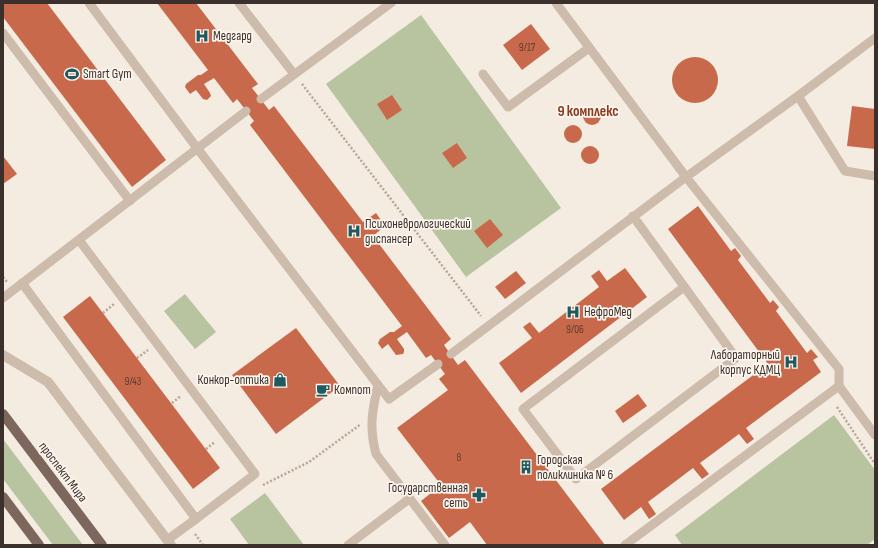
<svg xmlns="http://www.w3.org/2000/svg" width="878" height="548" viewBox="0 0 878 548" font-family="'Sofia Sans Condensed',sans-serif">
<rect width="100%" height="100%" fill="#f4ebe1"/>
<g fill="#b8c4a0">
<polygon points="421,15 561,208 466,277 326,84"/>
<polygon points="185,294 216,332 195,349 164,311"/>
<polygon points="834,415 875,470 875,539 867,545 682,545 675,535"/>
<polygon points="3,439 83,545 53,545 3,479"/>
<polygon points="265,493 304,545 249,545 230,519"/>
</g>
<g fill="#c8694b">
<polygon points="3,3 47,3 166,160 132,187 3,17"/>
<polygon points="157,3 196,3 258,84 252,88 269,110 274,106 363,222 376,213 385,226 373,236 451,339 444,345 458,365 465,360 605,545 487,545 470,522 449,538 421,501 441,485 397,428 448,390 439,379 445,374 431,355 426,358 407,332 397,339 404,349 404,352 403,354 396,355 388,344 382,349 378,343 380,339 390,332 394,332 402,326 250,125 254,121 237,99 233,103 214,78 204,84 210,93 211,96 207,100 203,99 196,90 190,94 185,87 186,84 198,75 201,75 208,70"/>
<polygon points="531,24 550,49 522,70 503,45"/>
<circle cx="695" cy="80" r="23"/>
<polygon points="392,95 402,110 387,120 377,104"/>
<polygon points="852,106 875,109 875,149 847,146"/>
<circle cx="592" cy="116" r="9"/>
<circle cx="573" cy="134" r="9"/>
<polygon points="457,143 467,158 453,168 442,153"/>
<circle cx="590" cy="155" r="9"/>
<polygon points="3,156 17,174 3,184"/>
<polygon points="698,206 731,251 735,248 741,256 738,260 770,303 773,300 779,307 776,311 807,353 811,349 818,357 813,360 821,372 746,428 754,439 747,444 739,434 700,463 709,474 702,479 693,468 648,502 656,514 649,519 641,507 624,520 601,489 768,364 668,229"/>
<polygon points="490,219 503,235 487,248 474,231"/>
<polygon points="625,268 647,297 521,393 499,363 532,338 523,327 530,322 539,333 599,287 591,276 599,270 607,281"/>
<polygon points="516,271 526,283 505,299 495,287"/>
<polygon points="90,296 220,468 193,489 63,317"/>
<polygon points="296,328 340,386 276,434 232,375"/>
<polygon points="638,394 647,406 623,423 615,411"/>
</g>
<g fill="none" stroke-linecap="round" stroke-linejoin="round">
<g stroke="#b9a596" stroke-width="2.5" stroke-dasharray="2 2" stroke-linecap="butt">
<polyline points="302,84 481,316"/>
<polyline points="3,277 7,282"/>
<polyline points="103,313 114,304"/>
<polyline points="137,358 148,350"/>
<polyline points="172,403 181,396"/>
<polyline points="837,407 875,464"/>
<polyline points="206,449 215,442"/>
<polyline points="263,485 309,462 361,424"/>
<polyline points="195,534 203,545"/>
</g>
<g stroke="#cdbbac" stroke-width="9">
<path d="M 89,3 L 197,148 L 378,385 C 372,411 369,428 376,454 L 445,545"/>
<polyline points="239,3 294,74"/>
<polyline points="556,3 686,177 839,369 839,386 875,435"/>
<polyline points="3,33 130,201"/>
<polyline points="483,74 508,107 589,48"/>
<polyline points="798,96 845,171 875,176"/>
<polyline points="261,99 391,3"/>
<polyline points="633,216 736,358 576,479 523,409 684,287"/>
<polyline points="79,240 255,474 196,519"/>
<polyline points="22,283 196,519 167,540"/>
<polyline points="3,298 246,111"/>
<polyline points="451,354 686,177 798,96 875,38"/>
<polyline points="378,385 389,399 438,364"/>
<polyline points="348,545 409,499"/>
<polyline points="625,545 839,386"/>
</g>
<polyline stroke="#cdbbac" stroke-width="10" points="3,355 48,382 171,545"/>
<g stroke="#7d675c" stroke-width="10">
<polyline points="3,414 102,545"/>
<polyline points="3,497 39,545"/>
</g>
</g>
<defs>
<g id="hospital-bare" transform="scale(1.08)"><path d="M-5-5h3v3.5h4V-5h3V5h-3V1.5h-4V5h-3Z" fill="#1f5a5e" stroke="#fbf5ee" stroke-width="2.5" paint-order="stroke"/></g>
<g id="stadium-bare" transform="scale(1.08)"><path d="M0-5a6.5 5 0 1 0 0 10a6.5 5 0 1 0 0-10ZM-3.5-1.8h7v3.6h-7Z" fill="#1f5a5e" stroke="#fbf5ee" stroke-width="2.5" paint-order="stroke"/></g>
<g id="shop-bare" transform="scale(1.08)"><path d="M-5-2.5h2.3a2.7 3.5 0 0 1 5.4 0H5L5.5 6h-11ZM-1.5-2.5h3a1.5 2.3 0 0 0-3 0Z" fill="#1f5a5e" stroke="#fbf5ee" stroke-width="2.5" paint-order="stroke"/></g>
<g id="cafe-bare" transform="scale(1.08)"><path d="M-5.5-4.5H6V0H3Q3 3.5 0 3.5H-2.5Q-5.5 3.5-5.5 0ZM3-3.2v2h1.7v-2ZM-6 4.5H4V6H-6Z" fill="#1f5a5e" stroke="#fbf5ee" stroke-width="2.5" paint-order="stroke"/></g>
<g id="building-bare" transform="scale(1.08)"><path d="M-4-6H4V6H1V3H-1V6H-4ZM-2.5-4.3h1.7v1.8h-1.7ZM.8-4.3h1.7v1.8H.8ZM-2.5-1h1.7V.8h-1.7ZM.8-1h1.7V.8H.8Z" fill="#1f5a5e" stroke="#fbf5ee" stroke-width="2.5" paint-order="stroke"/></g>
<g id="pharmacy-bare" transform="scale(1.08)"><path d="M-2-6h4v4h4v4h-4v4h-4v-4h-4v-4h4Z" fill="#1f5a5e" stroke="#fbf5ee" stroke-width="2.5" paint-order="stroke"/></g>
</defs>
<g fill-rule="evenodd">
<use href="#hospital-bare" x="202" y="36"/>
<use href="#stadium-bare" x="72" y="74"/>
<use href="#hospital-bare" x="354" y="231"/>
<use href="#hospital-bare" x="573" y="312"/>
<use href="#hospital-bare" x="791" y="362"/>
<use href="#shop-bare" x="280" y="380"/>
<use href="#cafe-bare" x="323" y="390"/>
<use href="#building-bare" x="526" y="467"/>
<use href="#pharmacy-bare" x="479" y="495"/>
</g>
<g text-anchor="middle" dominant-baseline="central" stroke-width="3.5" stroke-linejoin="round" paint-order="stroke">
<g font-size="11" fill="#5e3e33">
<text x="527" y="47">9/17</text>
<text x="575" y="329">9/06</text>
<text x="133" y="381">9/43</text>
<text x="459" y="457">8</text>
</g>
<g font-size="13" fill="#3b302b" stroke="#fbf5ee" text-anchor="start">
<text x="213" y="36">Медгард</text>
<text x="83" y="74">Smart Gym</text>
<text x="365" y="224">Психоневрологический<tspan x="365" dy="15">диспансер</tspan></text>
<text x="584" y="312">НефроМед</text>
<text x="780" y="355" text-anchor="end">Лабораторный<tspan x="780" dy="15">корпус КДМЦ</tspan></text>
<text x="269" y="380" text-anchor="end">Конкор-оптика</text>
<text x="334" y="390">Компот</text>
<text x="537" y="460">Городская<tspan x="537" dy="15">поликлиника № 6</tspan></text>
<text x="468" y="488" text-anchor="end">Государственная<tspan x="468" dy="15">сеть</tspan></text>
</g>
<g font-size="13" fill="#3b302b" stroke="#fbf5ee">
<text transform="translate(63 472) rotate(53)">проспект Мира</text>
</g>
<g font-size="15" font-weight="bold" fill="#8c3b22" stroke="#fbf5ee">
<text x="588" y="111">9 комплекс</text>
</g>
</g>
<rect width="878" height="548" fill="none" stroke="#3b302b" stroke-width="8"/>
</svg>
